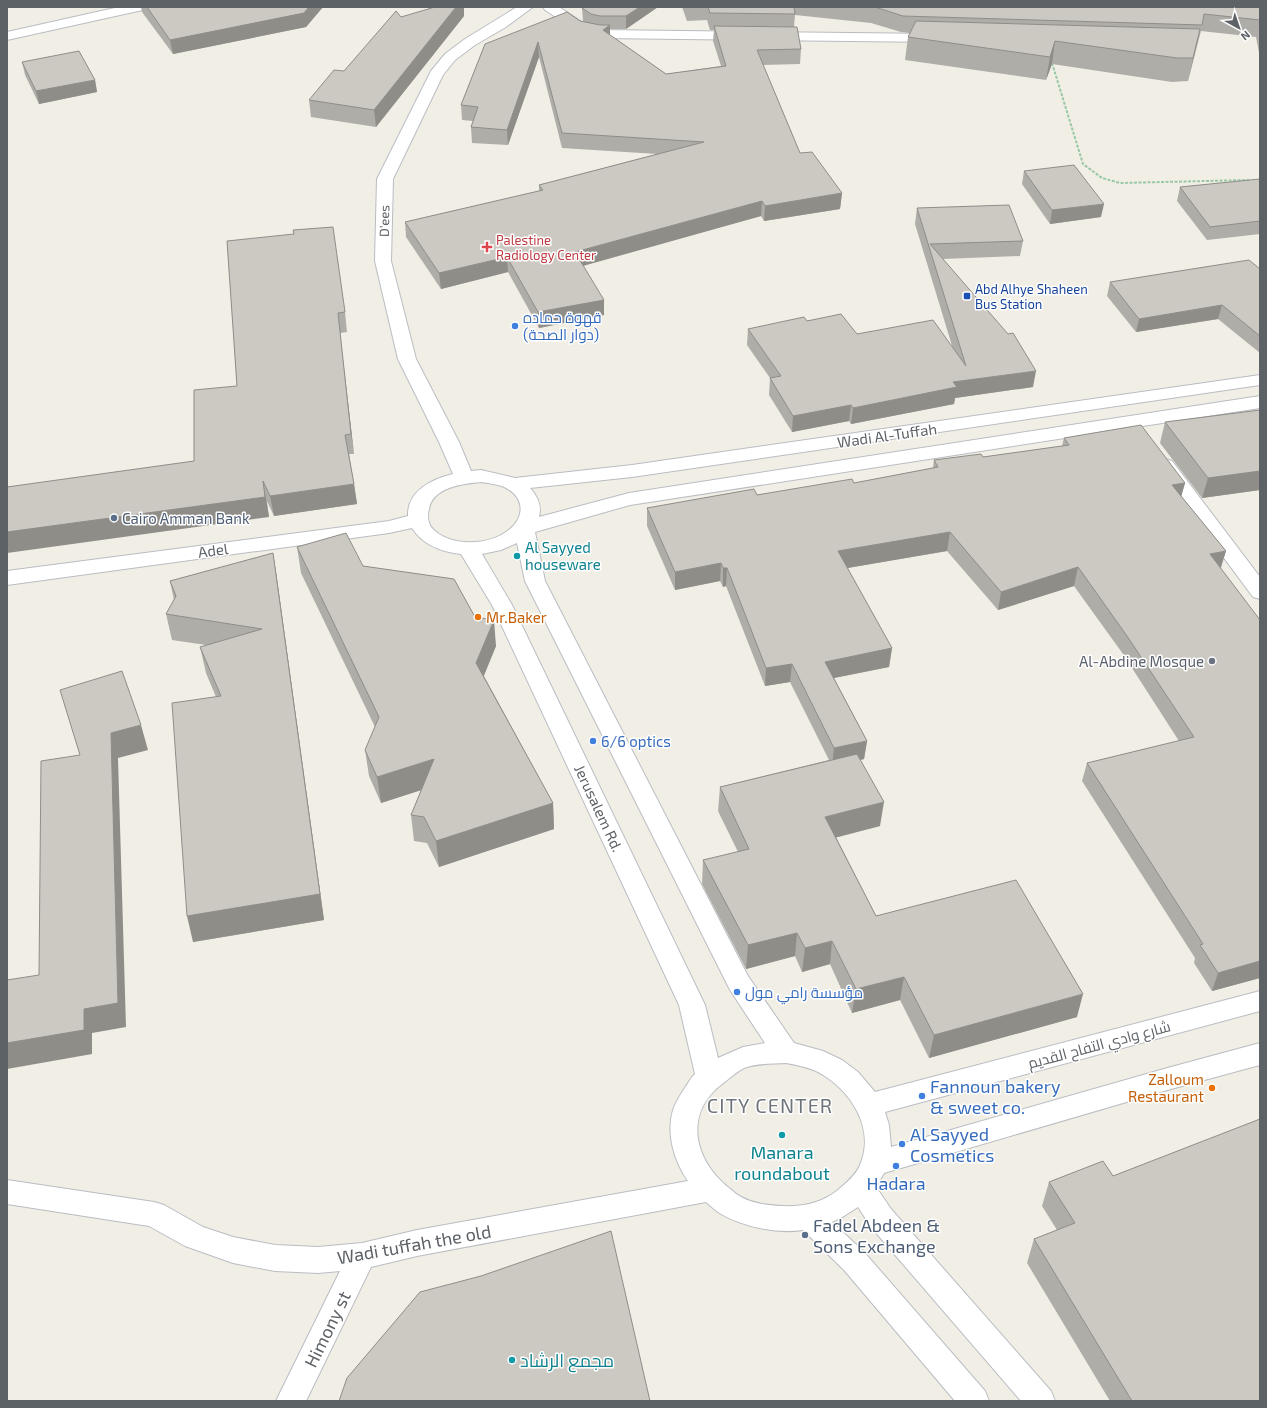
<svg xmlns="http://www.w3.org/2000/svg" width="1267" height="1408" viewBox="0 0 1267 1408" font-family="'Exo 2',Cairo,sans-serif">
<rect width="100%" height="100%" fill="#f1eee6"/>
<g fill="none" stroke-linecap="round" stroke-linejoin="round">
<g stroke="#b8bcc0" stroke-width="2">
<g id="street">
<polygon points="543,7 559,7 591,28 600,30 937,34 942,35 944,38 942,41 937,42 600,38 581,34 545,10"/>
<polygon points="1165,459 1172,461 1260,577 1260,599 1253,597 1158,469 1155,465 1158,461"/>
</g>
</g>
<g stroke="#b9bdc2" stroke-width="2">
<g id="secondary">
<polygon points="119,7 145,7 143,10 138,11 7,40 7,32"/>
<path d="M 517,7 L 533,7 L 506,27 L 475,45 L 455,60 L 443,75 L 393,179 L 391,261 L 416,359 L 459,442 L 471,471 L 481,470 L 515,478 L 632,465 L 1260,375 L 1260,385 L 632,477 L 530,488 C 538,497 542,506 539,517 L 629,493 L 1260,396 L 1260,408 L 630,505 L 535,532 L 545,581 L 748,976 L 794,1043 L 823,1051 L 842,1060 L 858,1072 L 875,1092 L 1260,991 L 1260,1011 L 885,1112 L 889,1125 L 891,1147 L 1171,1067 L 1260,1043 L 1260,1065 L 1171,1089 L 884,1173 L 876,1187 L 891,1209 L 1051,1391 L 1055,1401 L 1021,1401 L 871,1227 L 858,1207 L 844,1216 L 832,1222 L 864,1252 L 985,1391 L 989,1401 L 955,1401 L 844,1270 L 803,1230 C 777,1234 744,1227 721,1214 C 716,1211 711,1206 706,1202 L 417,1256 L 371,1267 L 306,1401 L 276,1401 L 340,1271 L 318,1273 L 275,1271 L 233,1263 L 185,1246 L 149,1226 L 7,1204 L 7,1180 L 154,1202 L 164,1205 L 203,1227 L 233,1237 L 275,1245 L 318,1247 L 362,1243 L 417,1230 L 688,1181 C 674,1161 666,1134 673,1110 C 677,1098 686,1087 692,1077 L 695,1074 L 679,1005 L 492,605 L 461,554 C 442,552 423,545 412,528 L 389,533 L 7,585 L 7,571 L 389,521 L 408,516 C 407,491 432,479 453,474 L 439,442 L 398,359 L 375,261 L 377,179 L 431,71 L 445,54 L 465,39 ZM 481,482 C 488,483 495,484 502,486 C 523,495 527,514 510,529 C 490,546 449,548 431,527 C 428,522 427,515 429,509 C 433,487 462,484 481,482 ZM 517,543 L 525,581 L 730,990 L 765,1043 L 743,1047 L 718,1058 L 705,1005 L 512,605 L 482,554 L 501,550 ZM 786,1063 C 797,1065 808,1067 818,1072 C 850,1089 876,1128 860,1165 C 856,1175 846,1183 838,1190 C 822,1203 803,1207 782,1206 C 767,1205 754,1204 741,1197 C 737,1195 733,1191 729,1188 C 694,1160 683,1114 722,1084 C 729,1079 736,1072 744,1068 C 757,1063 772,1064 786,1063 Z"/>
</g>
</g>
<polyline stroke="#99c8a7" stroke-width="2" stroke-dasharray="3 1.5" stroke-linecap="butt" points="1052,63 1083,164 1102,178 1120,183 1249,180"/>
<use href="#street" fill="#fff" fill-rule="evenodd"/>
<use href="#secondary" fill="#fff" fill-rule="evenodd"/>
</g>
<g fill="#afada8">
<polygon points="141,7 323,7 306,27 173,54 142,12"/>
<polygon points="658,7 626,29 610,29 610,35 666,74 721,66 713,41 714,30 710,30 707,20 687,21 682,7 1260,7 1260,58 1256,37 1201,31 1188,81 1172,82 1052,64 1046,80 905,60 908,37 910,33 901,32 871,23 795,15 794,27 801,49 800,64 763,65 800,153 842,193 840,209 764,221 761,216 583,266 604,315 539,328 508,272 441,289 406,237 405,222 539,191 539,185 657,154 562,148 539,57 508,145 472,143 471,127 473,121 462,120 461,105 485,44 580,21 584,22 583,21 582,8"/>
<polygon points="464,16 376,127 311,117 309,100 344,71 401,17"/>
<polygon points="22,62 95,80 97,92 39,104 25,75"/>
<polygon points="1024,171 1101,217 1050,224 1022,184"/>
<polygon points="1260,179 1260,234 1207,240 1177,201 1180,187"/>
<polygon points="917,208 1023,241 1020,256 943,259 1033,387 955,398 954,404 851,424 849,421 792,432 769,395 770,378 747,345 748,329 807,321 857,334 953,349 915,224"/>
<polygon points="227,241 345,312 347,332 340,333 354,454 349,454 354,484 357,504 274,516 267,501 269,517 194,461 237,386"/>
<polygon points="1260,269 1260,353 1218,319 1136,332 1107,296 1110,282"/>
<polygon points="1260,410 1260,490 1202,498 1160,443 1165,422"/>
<polygon points="1064,438 1185,483 1181,496 1226,551 1221,568 1260,978 1212,991 1194,963 1195,958 1082,781 1087,763 1179,741 1123,654 1074,586 998,610 947,551 847,568 892,648 889,667 834,678 867,741 864,759 860,760 880,826 836,837 876,916 1077,1017 929,1058 900,1000 852,1013 830,964 802,972 795,956 746,969 702,884 703,860 738,852 718,811 720,787 829,760 790,682 765,686 726,586 723,587 720,581 675,590 647,526 647,508 854,483 933,468 934,460 983,457 1062,446"/>
<polygon points="297,547 363,566 475,617 496,646 484,676 553,803 554,829 439,867 427,843 414,841 411,815 421,790 381,803 369,776 365,750 375,727 301,573"/>
<polygon points="273,553 277,579 324,920 193,942 216,697 206,673 200,647 206,645 172,640 166,614 174,600 170,581"/>
<polygon points="1049,1182 1260,1401 1110,1401 1027,1263 1034,1239 1057,1230 1042,1206"/>
</g>
<g fill="#8f8d88">
<polygon points="309,7 323,7 306,27 173,54 170,40"/>
<polygon points="456,7 464,7 464,16 376,127 374,110"/>
<polygon points="640,7 658,7 626,29 626,16"/>
<polygon points="610,25 610,40 603,30"/>
<polygon points="1200,29 1195,52 1188,81 1193,58"/>
<polygon points="1055,41 1052,64 1046,80 1050,57"/>
<polygon points="538,42 539,57 508,145 507,130"/>
<polygon points="95,80 97,92 39,104 36,91"/>
<polygon points="842,193 840,209 764,221 765,206"/>
<polygon points="762,201 761,216 575,268 575,252"/>
<polygon points="1104,204 1101,217 1050,224 1052,210"/>
<polygon points="507,257 508,272 441,289 439,273"/>
<polygon points="604,300 604,315 539,328 538,312"/>
<polygon points="1222,305 1218,319 1136,332 1139,319"/>
<polygon points="338,313 340,333 354,454 351,434"/>
<polygon points="1036,371 1033,387 955,398 954,404 851,424 853,408 953,382"/>
<polygon points="851,405 849,421 792,432 793,416"/>
<polygon points="1260,471 1260,490 1202,498 1208,478"/>
<polygon points="263,481 269,517 7,553 7,532"/>
<polygon points="1185,483 1180,501 1172,485"/>
<polygon points="354,484 357,504 274,516 270,496"/>
<polygon points="950,532 947,551 836,570 838,551"/>
<polygon points="1226,551 1220,569 1210,554"/>
<polygon points="273,553 277,579 324,920 193,942 187,916 320,894"/>
<polygon points="721,563 720,581 675,590 675,572"/>
<polygon points="1078,567 1074,586 998,610 1001,592"/>
<polygon points="723,568 727,568 726,586 723,587"/>
<polygon points="494,620 496,646 478,689 476,663"/>
<polygon points="892,648 889,667 824,680 825,662"/>
<polygon points="792,664 790,682 765,686 766,668"/>
<polygon points="141,725 148,750 118,758 126,1027 92,1033 92,1054 7,1069 7,1043 84,1009 111,733"/>
<polygon points="867,741 864,759 832,766 834,748"/>
<polygon points="434,759 437,785 381,803 377,777"/>
<polygon points="884,802 880,826 823,841 825,817"/>
<polygon points="553,803 554,829 439,867 436,841"/>
<polygon points="797,933 795,956 746,969 748,945"/>
<polygon points="832,941 830,964 802,972 805,948"/>
<polygon points="1260,961 1260,978 1212,991 1218,973"/>
<polygon points="904,977 900,1000 852,1013 856,989"/>
<polygon points="1083,994 1077,1017 929,1058 934,1035"/>
</g>
<g fill="#ccc9c3" stroke="#8f8d88">
<polygon points="147,7 309,7 304,13 170,40"/>
<polygon points="435,7 456,7 374,110 309,100 334,70 344,71 396,11 401,17"/>
<polygon points="586,7 640,7 626,16 600,16 591,14 582,8"/>
<polygon points="708,7 794,7 795,14 710,13"/>
<polygon points="875,7 1260,7 1260,22 1260,20 1204,14 1202,25 903,16"/>
<polygon points="567,12 580,21 600,25 610,25 603,30 666,74 726,66 714,26 797,27 801,49 757,50 800,153 812,152 842,193 765,206 762,201 575,252 604,300 538,312 507,257 439,273 405,222 543,190 539,185 704,142 562,133 538,42 507,130 471,127 478,107 461,105 485,44"/>
<polygon points="916,21 1200,29 1193,58 1177,58 1055,41 1050,57 908,37"/>
<polygon points="79,51 95,80 36,91 22,62"/>
<polygon points="1074,165 1104,204 1052,210 1024,171"/>
<polygon points="1260,179 1260,221 1210,227 1180,187"/>
<polygon points="1009,205 1023,241 930,244 1008,334 1013,333 1036,371 953,382 957,387 853,408 851,405 793,416 770,378 781,376 748,329 804,317 807,321 841,314 857,334 933,320 966,366 917,208"/>
<polygon points="333,227 345,312 338,313 351,434 345,435 354,484 270,496 263,481 265,497 7,532 7,487 194,461 194,390 237,386 227,241 294,234 293,230"/>
<polygon points="1249,260 1260,269 1260,336 1222,305 1139,319 1110,282"/>
<polygon points="1260,410 1260,471 1208,478 1165,422"/>
<polygon points="1141,425 1185,483 1172,485 1226,551 1210,554 1260,620 1260,961 1218,973 1200,945 1203,944 1087,763 1194,737 1127,636 1078,567 1001,592 950,532 838,551 892,648 825,662 867,741 834,748 792,664 766,668 727,568 723,568 721,563 675,572 647,508 754,489 757,495 852,479 854,483 938,467 934,460 981,454 983,457 1069,445 1064,438"/>
<polygon points="346,533 363,566 454,579 475,617 494,620 476,663 553,803 436,841 424,817 411,815 434,759 377,777 365,750 379,717 297,547"/>
<polygon points="273,553 320,894 187,916 172,703 221,696 200,647 262,629 166,614 176,596 170,581"/>
<polygon points="122,671 141,725 111,733 118,1003 84,1009 84,1030 7,1043 7,980 39,975 41,761 80,755 60,690"/>
<polygon points="857,754 884,802 825,817 876,916 1016,880 1083,994 934,1035 904,977 856,989 832,941 805,948 797,933 748,945 703,860 749,849 720,787"/>
<polygon points="1260,1119 1260,1401 1132,1401 1034,1239 1075,1223 1049,1182 1103,1161 1113,1176"/>
<polygon points="611,1231 650,1401 339,1401 347,1378 420,1292 481,1276"/>
</g>
<path fill="#e0444e" stroke="#fff" stroke-width="1.5" d="M485 241h4v4h4v4h-4v4h-4v-4h-4v-4h4z"/>
<rect fill="#1a4fb4" stroke="#fff" stroke-width="1.5" x="963" y="292" width="8" height="8" rx="2"/>
<g fill="#3f7fe0" stroke="#fff" stroke-width="1.5">
<circle cx="515" cy="326" r="4"/>
<circle cx="593" cy="741" r="4"/>
<circle cx="737" cy="992" r="4"/>
<circle cx="922" cy="1096" r="4"/>
<circle cx="902" cy="1144" r="4"/>
<circle cx="896" cy="1166" r="4"/>
</g>
<g fill="#5c6f8a" stroke="#fff" stroke-width="1.5">
<circle cx="114" cy="518" r="4"/>
<circle cx="805" cy="1235" r="4"/>
</g>
<g fill="#0f9aa8" stroke="#fff" stroke-width="1.5">
<circle cx="517" cy="556" r="4"/>
<circle cx="782" cy="1135" r="4"/>
<circle cx="512" cy="1360" r="4"/>
</g>
<g fill="#e8710a" stroke="#fff" stroke-width="1.5">
<circle cx="478" cy="617" r="4"/>
<circle cx="1212" cy="1088" r="4"/>
</g>
<circle fill="#6b7280" stroke="#fff" stroke-width="1.5" cx="1212" cy="661" r="4"/>
<g text-anchor="middle" dominant-baseline="central" stroke-width="3" stroke-linejoin="round" paint-order="stroke">
<g font-size="13" fill="#5d6267" stroke="#fff">
<text transform="translate(384 221) rotate(-89)">D'ees</text>
</g>
<g font-size="13" fill="#be3a42" stroke="#fff" text-anchor="start">
<text x="496" y="240">Palestine<tspan x="496" dy="15">Radiology Center</tspan></text>
</g>
<g font-size="13" fill="#164399" stroke="#fff" text-anchor="start">
<text x="975" y="289">Abd Alhye Shaheen<tspan x="975" dy="15">Bus Station</tspan></text>
</g>
<g font-size="15" fill="#366cbe" stroke="#fff" text-anchor="start">
<text x="523" y="317">قهوة حماده<tspan x="523" dy="17">(دوار الصحة)</tspan></text>
<text x="601" y="741">6/6 optics</text>
<text x="745" y="992">مؤسسة رامي مول</text>
</g>
<g font-size="15" fill="#5d6267" stroke="#fff">
<text transform="translate(887 435) rotate(-8)">Wadi Al-Tuffah</text>
<text transform="translate(213 550) rotate(-8)">Adel</text>
<text transform="translate(599 808) rotate(65)">Jerusalem Rd.</text>
<text transform="translate(1099 1044) rotate(-15)">شارع وادي التفاح القديم</text>
</g>
<g font-size="15" fill="#4e5e75" stroke="#fff" text-anchor="start">
<text x="122" y="518">Cairo Amman Bank</text>
</g>
<g font-size="15" fill="#0d838f" stroke="#fff" text-anchor="start">
<text x="525" y="547">Al Sayyed<tspan x="525" dy="17">houseware</tspan></text>
</g>
<g font-size="15" fill="#c56008" stroke="#fff" text-anchor="start">
<text x="486" y="617">Mr.Baker</text>
<text x="1204" y="1079" text-anchor="end">Zalloum<tspan x="1204" dy="17">Restaurant</tspan></text>
</g>
<g font-size="15" fill="#5b616d" stroke="#fff" text-anchor="end">
<text x="1204" y="661">Al-Abdine Mosque</text>
</g>
<g font-size="18" fill="#366cbe" stroke="#fff" text-anchor="start">
<text x="930" y="1086">Fannoun bakery<tspan x="930" dy="21">&amp; sweet co.</tspan></text>
<text x="910" y="1134">Al Sayyed<tspan x="910" dy="21">Cosmetics</tspan></text>
<text x="896" y="1183" text-anchor="middle">Hadara</text>
</g>
<g font-size="18" fill="#0d838f" stroke="#fff">
<text x="782" y="1152">Manara<tspan x="782" dy="21">roundabout</tspan></text>
<text x="520" y="1360" text-anchor="start">مجمع الرشاد</text>
</g>
<g font-size="18" fill="#4e5e75" stroke="#fff" text-anchor="start">
<text x="813" y="1225">Fadel Abdeen &amp;<tspan x="813" dy="21">Sons Exchange</tspan></text>
</g>
<g font-size="18" fill="#5d6267" stroke="#fff">
<text transform="translate(414 1244) rotate(-10)">Wadi tuffah the old</text>
<text transform="translate(327 1329) rotate(-64)">Himony st</text>
</g>
<g font-size="20" letter-spacing="1" fill="#6e7479" stroke="#fff">
<text x="770" y="1105">CITY CENTER</text>
</g>
</g>
<rect width="1267" height="1408" fill="none" stroke="#5d6267" stroke-width="16"/>
<g transform="translate(1239 28) rotate(140)" stroke="#ffffff" stroke-width="3" paint-order="stroke">
<path d="M0-3L7 15L0 10L-7 15Z" fill="#5d6267"/>
<text y="-6" font-size="11" font-weight="bold" text-anchor="middle" fill="#5d6267">N</text>
</g>
</svg>
